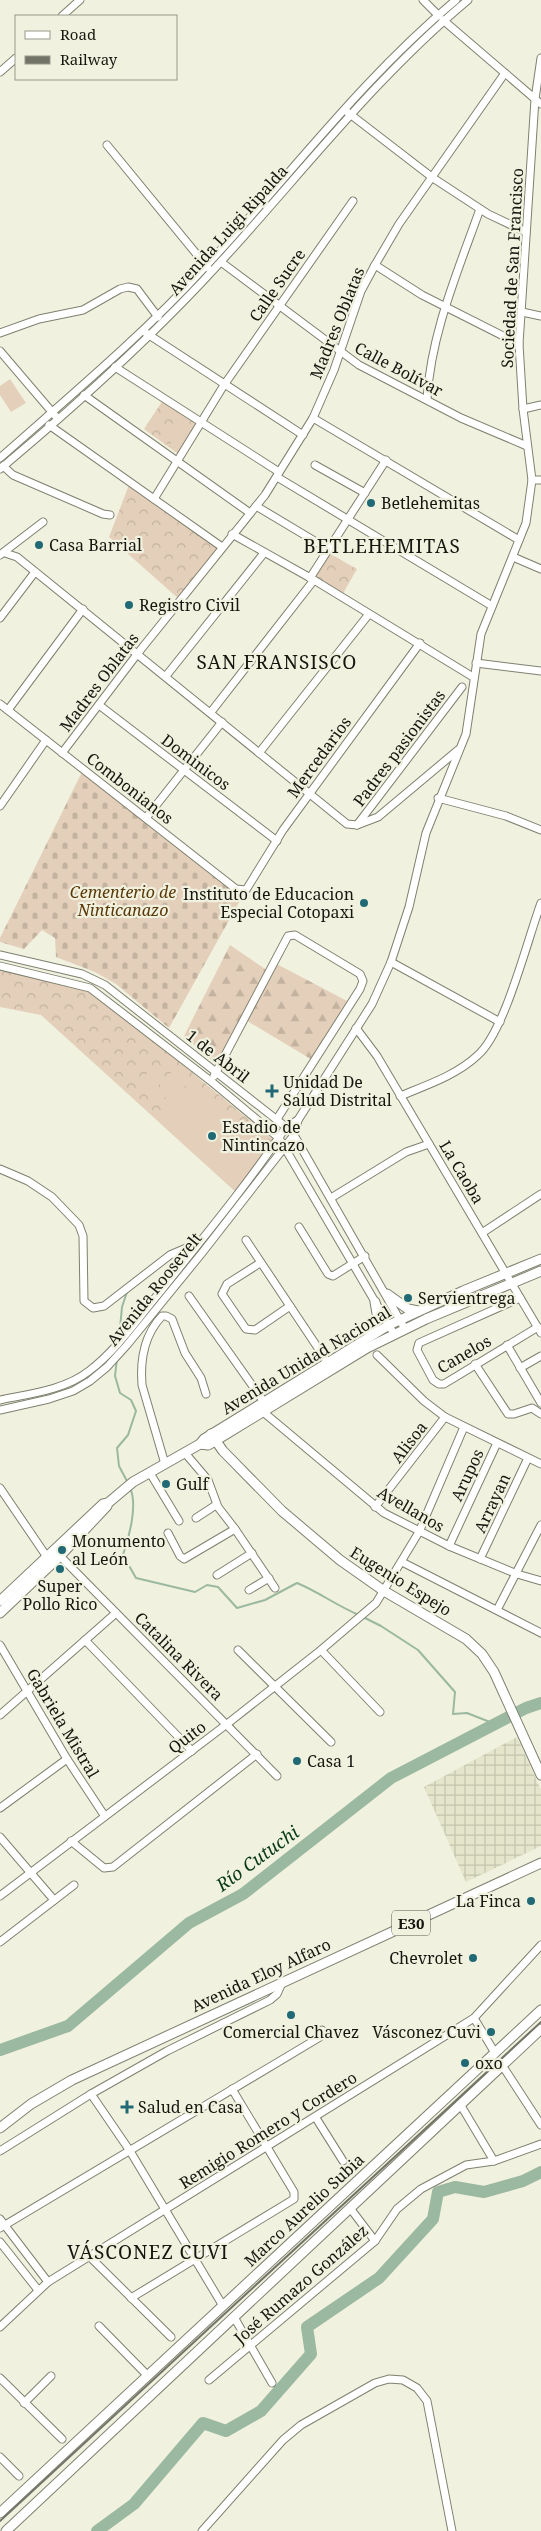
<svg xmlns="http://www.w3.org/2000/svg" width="541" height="2531" viewBox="0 0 541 2531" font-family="'Noto Serif',serif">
<defs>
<pattern id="industrial-grid" width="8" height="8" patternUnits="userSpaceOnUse" patternTransform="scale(1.25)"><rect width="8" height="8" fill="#e4e5cb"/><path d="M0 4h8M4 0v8" fill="none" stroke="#c3c4ad"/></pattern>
<pattern id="forest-firs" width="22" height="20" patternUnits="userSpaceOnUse" patternTransform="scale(1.25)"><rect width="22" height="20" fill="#e4d0ba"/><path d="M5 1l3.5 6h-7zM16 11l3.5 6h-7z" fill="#c3b29f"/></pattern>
<pattern id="cemetery-stones" width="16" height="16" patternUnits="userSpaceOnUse" patternTransform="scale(1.25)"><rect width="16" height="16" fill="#e4d0ba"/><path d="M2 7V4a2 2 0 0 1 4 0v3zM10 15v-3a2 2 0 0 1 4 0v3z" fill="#c3b29f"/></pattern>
<pattern id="park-crowns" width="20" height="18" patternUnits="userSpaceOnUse" patternTransform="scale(1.25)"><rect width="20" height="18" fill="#e4d0ba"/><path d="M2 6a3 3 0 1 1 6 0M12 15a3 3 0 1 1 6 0" fill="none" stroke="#c3b29f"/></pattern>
</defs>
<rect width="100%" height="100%" fill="#f0f1de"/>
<polygon fill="url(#industrial-grid)" points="517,1737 541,1790 541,1846 466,1882 424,1787"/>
<polygon fill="url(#forest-firs)" points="230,945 268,971 273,962 347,1001 314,1061 244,1019 258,989 216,1064 184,1036"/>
<polygon fill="url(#cemetery-stones)" points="82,772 242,897 169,1028 116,984 95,972 56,957 55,938 42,930 24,949 0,942 0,938"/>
<g fill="url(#park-crowns)">
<polygon points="163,400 200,424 181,456 144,429"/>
<polygon points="129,485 222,547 180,600 109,537"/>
<polygon points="327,552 357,569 341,597 310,578"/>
<polygon points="0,971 90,988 276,1142 237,1193 41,1015 0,1007"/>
</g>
<g fill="#e4d0ba">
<polygon points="10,379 26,403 11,412 0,395 0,386"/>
<polygon points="177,417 183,420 180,426 182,427 185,422 191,426 175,450 169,446 172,441 170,439 166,444 161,441"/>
<polygon points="152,1066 165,1076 149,1098 138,1087"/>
<polygon points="176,1066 191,1079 171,1102 157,1091"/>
<polygon points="193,1085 264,1148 237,1193 160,1123"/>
</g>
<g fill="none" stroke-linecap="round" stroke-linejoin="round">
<g stroke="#9bb8a0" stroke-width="2">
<polyline points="119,1339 122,1307 127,1292"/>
<polyline points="117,1359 115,1376 120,1393 131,1400 136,1411 128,1435 117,1448 119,1466 128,1483"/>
<path d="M 130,1488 C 138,1504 129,1538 123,1555 L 136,1578 L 195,1592 L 207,1585 L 218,1587 L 237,1608 L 265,1600 L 297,1583 C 319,1592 337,1606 359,1615"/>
<polyline points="363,1617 381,1626 418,1650 455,1692 453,1714 467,1713 495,1724"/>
</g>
<g stroke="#9bb8a0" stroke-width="12">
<polyline points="0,2050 68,2026 189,1923 243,1894 391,1778 526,1708 541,1703"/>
<polyline points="97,2531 134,2504 203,2423 226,2431 261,2411 311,2354 307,2327 379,2278 433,2219 438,2192 455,2187 484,2192 523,2181 541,2172"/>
</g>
<g stroke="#7f806f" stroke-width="9">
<g id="minor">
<polyline points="423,0 438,15"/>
<polyline points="62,16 80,0"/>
<polyline points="443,20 541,104"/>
<polyline points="0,72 16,58"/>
<polyline points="346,111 433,178 488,214 526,232"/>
<polyline points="107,145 208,268"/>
<polyline points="221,262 359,365 461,418 527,446"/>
<polyline points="375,265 422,295 519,344"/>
<polyline points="522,312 541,316"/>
<polyline points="0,333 39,319 83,310 120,289 128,287 137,289 158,317"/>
<polyline points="146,333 303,435"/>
<polyline points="0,351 58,419"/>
<polyline points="115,367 279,472"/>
<polyline points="84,395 250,513"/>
<path d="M 427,399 C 431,333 458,271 480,209"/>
<polyline points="523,409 541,405"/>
<polyline points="313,418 519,540"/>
<polyline points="49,425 222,547"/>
<path d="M 0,458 C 70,396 142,336 205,267 C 288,178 361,79 456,0"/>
<polyline points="315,465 365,493"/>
<polyline points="3,466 13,475 103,514 110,515"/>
<path d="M 0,469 C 79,403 157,333 226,256 C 305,169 377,76 468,0"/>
<polyline points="277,477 492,606"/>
<polyline points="532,480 541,480"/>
<polyline points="154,499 224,385 353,201"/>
<polyline points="256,506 328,549"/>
<polyline points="232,534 314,580 473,677"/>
<polyline points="5,553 17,557 347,824 357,825 378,817 458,750"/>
<polyline points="0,555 43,522"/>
<polyline points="513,557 541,569"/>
<polyline points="310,578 386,460"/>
<polyline points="0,618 35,572"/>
<polyline points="476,663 541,671"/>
<polyline points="166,676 264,553"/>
<polyline points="0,704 236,889 246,890 283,830 420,643"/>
<polyline points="99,705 277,841"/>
<polyline points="8,710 83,609"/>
<polyline points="211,712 314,580"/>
<polyline points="62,753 138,653 265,495 313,418 334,370 361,291 375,265 399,224 505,73"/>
<polyline points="259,753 369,614"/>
<polyline points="438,798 506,816 541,830"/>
<polyline points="0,806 46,740"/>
<polyline points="146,818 222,722"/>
<polyline points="357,825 462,687"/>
<polyline points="0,955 82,974 105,985 286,1127 294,1135 405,1329"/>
<polyline points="391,962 500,1022"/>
<polyline points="0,966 90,988 212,1082 279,1138 394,1334"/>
<polyline points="356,1028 377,1056 541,1333"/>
<polyline points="214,1076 288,936 295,935 360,974 363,981 360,989 277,1119"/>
<path d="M 400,1096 C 427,1085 457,1075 478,1055 C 505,1031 527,941 541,903"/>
<polyline points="0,1169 28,1181 52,1197 79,1225 83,1236 84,1301 93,1308 104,1306 170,1255 198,1243"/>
<polyline points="331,1198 406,1152 429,1144"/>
<polyline points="299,1227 328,1274 333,1276 365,1256"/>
<polyline points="482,1233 541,1194"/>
<polyline points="246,1240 328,1363"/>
<polyline points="260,1263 227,1284 222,1294 246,1329 255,1330 290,1306"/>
<polyline points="189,1296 264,1402"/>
<polyline points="520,1298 419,1343 417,1350 433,1380 439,1384 444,1384 538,1327"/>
<polyline points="507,1345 541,1403"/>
<polyline points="377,1355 424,1401 445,1417 541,1464"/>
<polyline points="475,1364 508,1414 514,1414 532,1408 541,1414"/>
<polyline points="520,1368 541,1356"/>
<path d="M 0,1400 C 29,1394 65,1390 89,1371 C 117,1350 138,1318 160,1292 C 203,1238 248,1184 286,1127 L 298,1120"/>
<polyline points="0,1410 49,1399 73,1391 90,1381 107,1367 127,1345 202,1253 294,1135 298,1120 372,1004 391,962 409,907 426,833 466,734 481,634 526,523 532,480 523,409 519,344 535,99 541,58"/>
<polyline points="262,1411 384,1513 449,1546 517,1574 541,1581"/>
<path d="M 165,1464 L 142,1385 C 140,1360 144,1335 162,1316 L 166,1316 L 172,1319 L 185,1353 L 201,1378 L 206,1394"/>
<polyline points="150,1473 179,1521"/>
<polyline points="0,1488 47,1557"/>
<polyline points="375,1507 445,1417"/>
<polyline points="196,1518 216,1505"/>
<polyline points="235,1529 275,1588"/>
<polyline points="168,1533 180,1556 184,1559 235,1529 218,1507 208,1480 185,1453"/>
<polyline points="449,1546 497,1443"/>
<polyline points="60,1556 277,1776"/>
<polyline points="480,1559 528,1458"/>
<polyline points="402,1562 541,1633"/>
<polyline points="217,1575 252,1553"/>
<polyline points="249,1590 269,1578"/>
<polyline points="497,1610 541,1525"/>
<polyline points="85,1640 192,1751"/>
<polyline points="0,1645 67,1759 104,1815"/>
<polyline points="238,1650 331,1742"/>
<polyline points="321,1650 380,1712"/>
<polyline points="0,1715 116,1613"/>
<polyline points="0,1808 67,1759"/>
<polyline points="0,1837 54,1900"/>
<polyline points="71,1841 104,1868 113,1867 257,1754"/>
<polyline points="0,1896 227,1724 321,1650 376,1603 419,1532 464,1427"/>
<polyline points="0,1942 74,1885"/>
<polyline points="474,2018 495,2053"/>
<polyline points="502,2065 541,2125"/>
<polyline points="91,2094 130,2151 223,2306"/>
<polyline points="460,2104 494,2161"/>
<polyline points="316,2118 343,2161"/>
<polyline points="0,2151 91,2094 167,2051 270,2000 277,1994 282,1983"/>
<polyline points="350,2208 375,2241"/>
<polyline points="0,2219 48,2282"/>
<polyline points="0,2228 320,2037 322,2030"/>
<polyline points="0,2242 38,2290"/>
<polyline points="89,2256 171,2337"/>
<polyline points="131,2298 294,2199 294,2192 232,2089"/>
<polyline points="234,2317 272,2383"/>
<polyline points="99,2326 148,2376"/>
<polyline points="0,2327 48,2282 474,2018 541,1945"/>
<polyline points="0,2378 62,2439"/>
<polyline points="209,2380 375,2241 397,2209 421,2189 466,2165 494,2161 541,2144"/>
<polyline points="24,2403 51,2376"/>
<polyline points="0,2457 19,2476"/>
<polyline points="202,2531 283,2440 301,2425 375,2383 389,2379 403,2380 417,2388 427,2401 452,2531"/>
</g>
</g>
<g stroke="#7f806f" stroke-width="11">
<g id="major">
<polyline points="387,1294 408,1309 418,1311"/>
<polyline points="369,1334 378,1319 375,1302"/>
<polyline points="211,1434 223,1451 282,1511 340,1560 384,1591 466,1639 482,1654 494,1672 541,1775"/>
<polyline points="200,1444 208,1445 215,1441 367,1348 426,1319 541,1271"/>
<polyline points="0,1601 103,1504 108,1503 133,1482 200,1444 204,1439 389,1325 463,1291 541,1259"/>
<polyline points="0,1613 60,1556 107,1506"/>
<polyline points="0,2128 31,2104 72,2080 541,1863"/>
<polyline points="0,2513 541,2010"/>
<polyline points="6,2531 541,2029"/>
</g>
</g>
<use href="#minor" stroke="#fff" stroke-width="7"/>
<use href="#major" stroke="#fff" stroke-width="9"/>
<polyline stroke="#737468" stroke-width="2" points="0,2521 541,2022"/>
</g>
<g fill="#206975" stroke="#f0f1de" stroke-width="2">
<circle cx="371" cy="503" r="5"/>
<circle cx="39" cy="545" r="5"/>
<circle cx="129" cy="605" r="5"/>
<circle cx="364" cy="903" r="5"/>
<path d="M269.5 1083.5h5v5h5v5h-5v5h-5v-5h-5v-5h5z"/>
<circle cx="212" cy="1136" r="5"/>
<circle cx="408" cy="1298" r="5"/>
<circle cx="166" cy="1484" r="5"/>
<circle cx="62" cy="1550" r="5"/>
<circle cx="60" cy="1569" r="5"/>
<circle cx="297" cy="1761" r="5"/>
<circle cx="531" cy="1901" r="5"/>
<circle cx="473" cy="1958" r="5"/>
<circle cx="291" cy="2015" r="5"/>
<circle cx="491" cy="2032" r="5"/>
<circle cx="465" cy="2063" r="5"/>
<path d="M124.5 2099.5h5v5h5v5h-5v5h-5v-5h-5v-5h5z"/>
</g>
<g text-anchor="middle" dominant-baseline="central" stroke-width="4.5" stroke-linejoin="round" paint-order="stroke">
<rect fill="#f0f1de" stroke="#57584d" stroke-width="1" x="392" y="1910.5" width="38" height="25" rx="4"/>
<g font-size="15" font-weight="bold" fill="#16160f">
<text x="411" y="1923">E30</text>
</g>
<g font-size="16" fill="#16160f" stroke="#f0f1de">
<text transform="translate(228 230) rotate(-48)">Avenida Luigi Ripalda</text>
<text transform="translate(512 268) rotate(-87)">Sociedad de San Francisco</text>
<text transform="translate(277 285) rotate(-55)">Calle Sucre</text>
<text transform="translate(337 323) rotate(-68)">Madres Oblatas</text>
<text transform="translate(399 369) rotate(28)">Calle Bolívar</text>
<text transform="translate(99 682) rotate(-53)">Madres Oblatas</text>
<text transform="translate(399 748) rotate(-53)">Padres pasionistas</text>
<text transform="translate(319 757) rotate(-54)">Mercedarios</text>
<text transform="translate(196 762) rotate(37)">Dominicos</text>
<text transform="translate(130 788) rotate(38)">Combonianos</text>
<text transform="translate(218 1056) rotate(38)">1 de Abril</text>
<text transform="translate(462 1172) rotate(59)">La Caoba</text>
<text transform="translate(154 1289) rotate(-51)">Avenida Roosevelt</text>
<text transform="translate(464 1354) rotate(-30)">Canelos</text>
<text transform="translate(306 1360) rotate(-31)">Avenida Unidad Nacional</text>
<text transform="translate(409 1442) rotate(-52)">Alisoa</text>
<text transform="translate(467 1475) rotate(-65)">Arupos</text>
<text transform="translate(492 1503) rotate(-65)">Arrayan</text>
<text transform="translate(411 1509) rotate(30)">Avellanos</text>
<text transform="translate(401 1581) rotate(32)">Eugenio Espejo</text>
<text transform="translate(179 1656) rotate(45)">Catalina Rivera</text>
<text transform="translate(63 1723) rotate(59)">Gabriela Mistral</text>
<text transform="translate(187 1737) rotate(-37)">Quito</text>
<text transform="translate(261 1975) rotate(-25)">Avenida Eloy Alfaro</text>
<text transform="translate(268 2130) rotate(-32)">Remigio Romero y Cordero</text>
<text transform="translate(304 2210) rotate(-43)">Marco Aurelio Subia</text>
<text transform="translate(301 2284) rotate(-41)">José Rumazo González</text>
</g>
<g font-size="16" fill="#16160f" stroke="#f0f1de" text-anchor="start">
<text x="381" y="503">Betlehemitas</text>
<text x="49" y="545">Casa Barrial</text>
<text x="139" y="605">Registro Civil</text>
<text x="354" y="894" text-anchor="end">Instituto de Educacion<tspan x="354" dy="18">Especial Cotopaxi</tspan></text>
<text x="283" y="1082">Unidad De<tspan x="283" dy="18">Salud Distrital</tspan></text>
<text x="222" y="1127">Estadio de<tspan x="222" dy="18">Nintincazo</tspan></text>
<text x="418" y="1298">Servientrega</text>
<text x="176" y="1484">Gulf</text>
<text x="72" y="1541">Monumento<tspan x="72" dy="18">al León</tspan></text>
<text x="60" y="1586" text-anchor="middle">Super<tspan x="60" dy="18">Pollo Rico</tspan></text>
<text x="307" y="1761">Casa 1</text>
<text x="521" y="1901" text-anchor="end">La Finca</text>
<text x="463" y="1958" text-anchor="end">Chevrolet</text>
<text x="291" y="2032" text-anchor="middle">Comercial Chavez</text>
<text x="481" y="2032" text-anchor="end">Vásconez Cuvi</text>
<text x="475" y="2063">oxo</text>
<text x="138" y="2107">Salud en Casa</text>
</g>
<g font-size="16" font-style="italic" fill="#5b3808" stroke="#f0f1de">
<text x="123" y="892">Cementerio de<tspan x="123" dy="18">Ninticanazo</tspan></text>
</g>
<g font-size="18" font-style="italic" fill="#093b1b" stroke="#f0f1de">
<text transform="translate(257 1858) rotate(-36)">Río Cutuchi</text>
</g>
<g font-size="19" letter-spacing="1" fill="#16160f" stroke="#f0f1de">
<text x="382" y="546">BETLEHEMITAS</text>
<text x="277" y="662">SAN FRANSISCO</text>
<text x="148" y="2252">VÁSCONEZ CUVI</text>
</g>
</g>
<rect x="15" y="15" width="162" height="65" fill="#f0f1de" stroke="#99998b"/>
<rect x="25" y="31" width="25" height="8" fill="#ffffff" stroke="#99998b"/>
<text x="60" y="40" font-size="15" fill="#16160f">Road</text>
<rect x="25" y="56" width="25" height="8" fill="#737468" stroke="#99998b"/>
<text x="60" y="65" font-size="15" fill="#16160f">Railway</text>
</svg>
